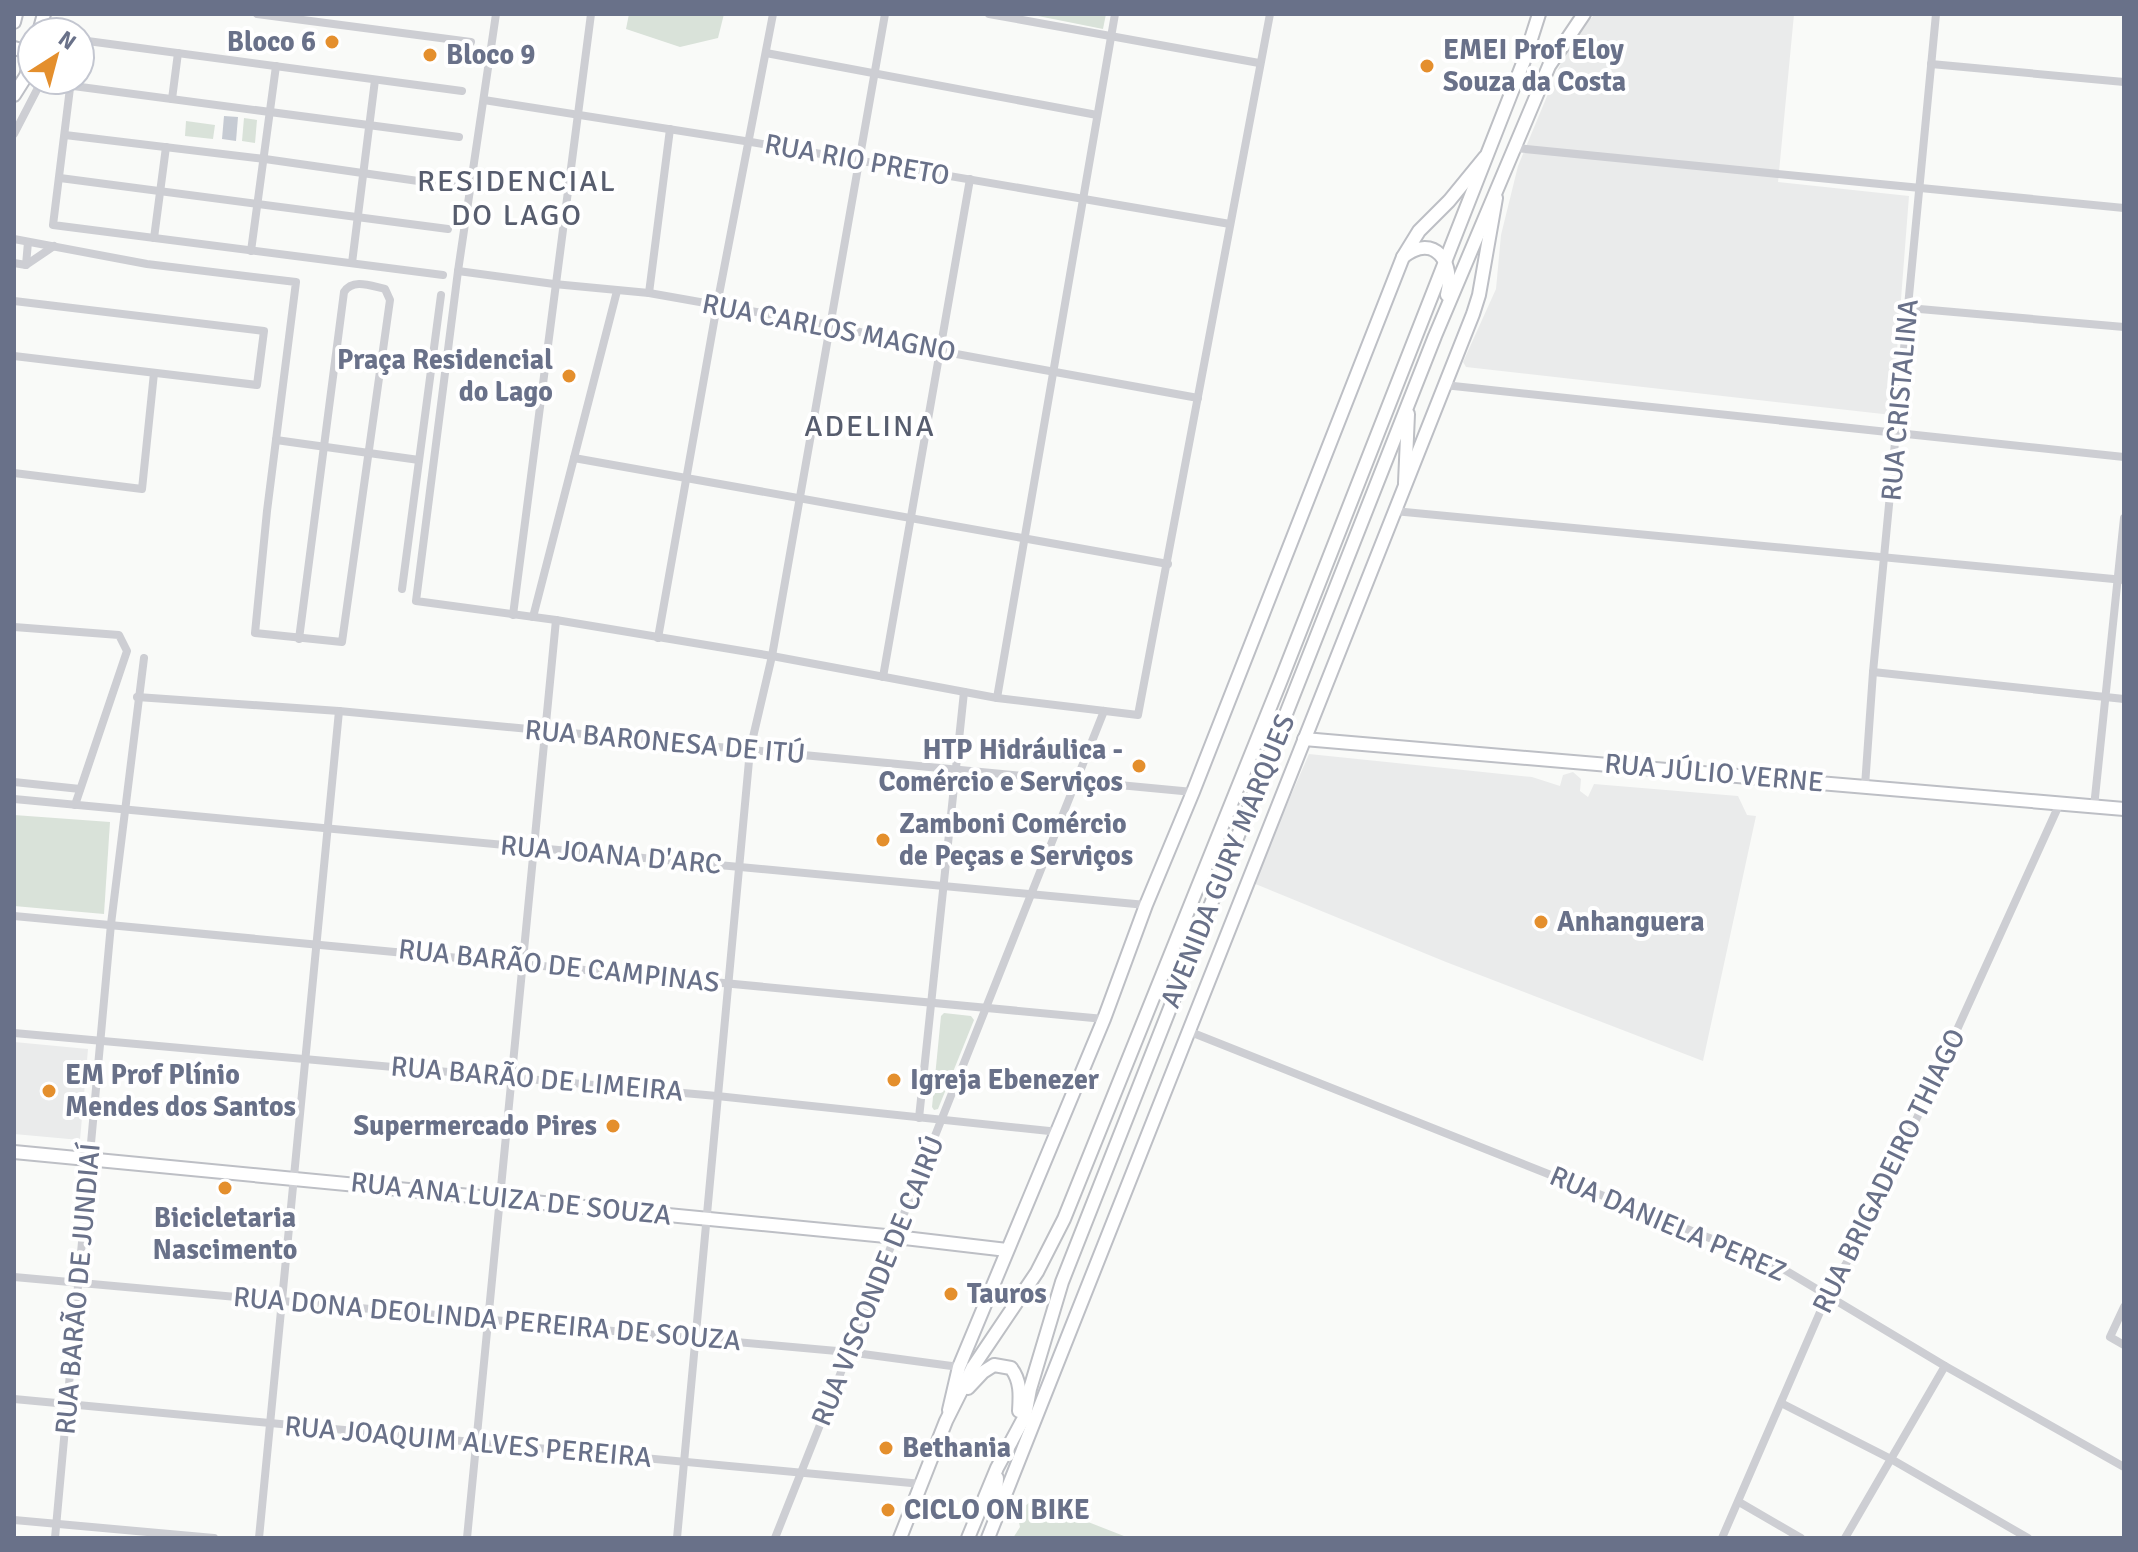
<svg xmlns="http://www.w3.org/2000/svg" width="2138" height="1552" viewBox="0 0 2138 1552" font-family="Signika,sans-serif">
<rect width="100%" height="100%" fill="#f9faf8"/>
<g fill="#eaebeb">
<polygon points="1595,14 1794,14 1778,182 1909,196 1892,415 1466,367 1463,362 1496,289 1501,235 1518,166 1570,41"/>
<polygon points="1309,754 1532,777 1560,786 1563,775 1573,772 1581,779 1580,791 1588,797 1594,784 1738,796 1747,815 1756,816 1703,1061 1446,962 1253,883"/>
<polygon points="14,1042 88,1049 80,1140 14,1134"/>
</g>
<g fill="#d9e2d9">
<polygon points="629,14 724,14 718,38 680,47 626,29"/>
<polygon points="1028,14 1106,14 1103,29"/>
<polygon points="244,118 257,120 255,143 242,141"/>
<polygon points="186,121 215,125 213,139 185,136"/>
<polygon points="14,815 110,822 104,914 14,906"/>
<polygon points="944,1013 971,1016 974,1020 938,1109 934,1110 932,1107 941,1016"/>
<polygon points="1032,1500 1129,1538 1013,1538 1020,1527 1017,1513"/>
</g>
<polygon fill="#c6cbd3" points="224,116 238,117 236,141 222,139"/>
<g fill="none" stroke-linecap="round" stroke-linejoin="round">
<g stroke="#bdbfc5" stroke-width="16">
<g id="secondary">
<polyline points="14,22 16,14"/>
<polyline points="39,32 44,14"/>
<polyline points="14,48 32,53"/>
<polyline points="14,95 26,76 32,56"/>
<polyline points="1304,739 2124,809"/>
<polyline points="14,1152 896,1237 1007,1250"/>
<polyline points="949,1410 959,1367 1104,1019 1146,905 1193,792 1403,257 1419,231 1449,201 1485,157"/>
<polyline points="988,1538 1473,314 1479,295 1496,198"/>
</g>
</g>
<g stroke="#bdbfc4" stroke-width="16">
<g id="primary">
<path d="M 1403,257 C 1435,232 1455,263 1447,295"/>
<polyline points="1405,483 1408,414"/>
<path d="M 968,1388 L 983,1372 L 994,1365 L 1011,1368 C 1021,1381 1020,1395 1019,1411"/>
<polyline points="995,1519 997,1478"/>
<polyline points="900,1538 946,1421 973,1367 1037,1272 1064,1219 1281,680 1525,58 1539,14"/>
<polyline points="968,1538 997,1468 1025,1416 1030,1389 1062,1282 1435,336 1549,66 1584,14"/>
</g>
</g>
<g stroke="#cdced3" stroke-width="8">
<polyline points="257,14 471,42"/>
<polyline points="496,14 458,271 416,601 556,620 772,656 997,698 1138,715 1270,14"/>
<polyline points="989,14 1259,63"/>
<polyline points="80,40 462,91"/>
<polyline points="766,53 1097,115"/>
<polyline points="1931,64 2124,82"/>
<polyline points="71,80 53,225 443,275"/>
<polyline points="43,82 459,137"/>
<polyline points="172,99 178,53"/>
<polyline points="484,100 751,142 1230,224"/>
<polyline points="14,134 42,80"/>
<polyline points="65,135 265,159 453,186"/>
<polyline points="1515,148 2124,208"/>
<polyline points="60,178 448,229"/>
<polyline points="154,238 166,147"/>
<path d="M 14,239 L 147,264 L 296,282 L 267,511 L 255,633 L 342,642 L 390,300 L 385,289 C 371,286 353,278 344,292 L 299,639"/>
<polyline points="251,251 276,66"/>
<polyline points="14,263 26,265 54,246"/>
<polyline points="352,263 375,80"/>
<polyline points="26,265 28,242"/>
<polyline points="458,271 554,284 649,293 830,325 940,351 1198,398"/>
<polyline points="649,293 670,129"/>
<polyline points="14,301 264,331 257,385 14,356"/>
<polyline points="1908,308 2124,327"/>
<polyline points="1444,385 2124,457"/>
<polyline points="276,440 419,460"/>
<polyline points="574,458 1168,564"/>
<polyline points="14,473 142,489 154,373"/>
<polyline points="1394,511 2124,580"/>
<polyline points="402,589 441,295"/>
<polyline points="513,615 591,14"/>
<polyline points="533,617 617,291"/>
<polyline points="14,627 119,635 127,651 75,805"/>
<polyline points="658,638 717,305 773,14"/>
<polyline points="1873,672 2124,699"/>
<polyline points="883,677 970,179"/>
<polyline points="137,697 339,711 1193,792"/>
<polyline points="997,698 1115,14"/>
<polyline points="14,782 80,789"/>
<polyline points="1865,786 1873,672 1936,14"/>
<polyline points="14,799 1146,905"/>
<polyline points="2094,807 2124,518"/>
<polyline points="14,916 1104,1019"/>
<polyline points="1188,1031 1775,1264 1945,1366 2124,1467"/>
<polyline points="14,1033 717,1096 1059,1132"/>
<polyline points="919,1118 964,692"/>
<polyline points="14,1277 848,1352 959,1367 977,1367"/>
<polyline points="2124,1307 2110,1337 2124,1345"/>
<polyline points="14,1399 922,1484"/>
<polyline points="1781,1403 1891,1459 2028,1538"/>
<polyline points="1739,1502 1801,1538"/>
<polyline points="14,1520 214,1538"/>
<polyline points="55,1538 111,924 144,658"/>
<polyline points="259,1538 339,711"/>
<polyline points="467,1538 556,620"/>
<polyline points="677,1538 750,750 772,656 885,14"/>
<polyline points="775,1538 1104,711"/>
<polyline points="1722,1538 1827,1296 1867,1228 2059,805"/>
<polyline points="1845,1538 1945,1366"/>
</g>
<use href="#secondary" stroke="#fff" stroke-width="12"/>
<use href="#primary" stroke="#fff" stroke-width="12"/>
</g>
<g fill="#e48f2d" stroke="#fff" stroke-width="3">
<circle cx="332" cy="42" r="8"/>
<circle cx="430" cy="55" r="8"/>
<circle cx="1427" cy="66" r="8"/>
<circle cx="569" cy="376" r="8"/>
<circle cx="1139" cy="766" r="8"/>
<circle cx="883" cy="840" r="8"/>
<circle cx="1541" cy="922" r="8"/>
<circle cx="894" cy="1080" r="8"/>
<circle cx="49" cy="1091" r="8"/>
<circle cx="613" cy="1126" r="8"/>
<circle cx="225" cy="1188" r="8"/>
<circle cx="951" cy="1294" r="8"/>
<circle cx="886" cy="1448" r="8"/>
<circle cx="888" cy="1510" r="8"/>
</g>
<g text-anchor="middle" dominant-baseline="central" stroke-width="8" stroke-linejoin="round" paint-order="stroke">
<g font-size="28" font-weight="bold" fill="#697189" stroke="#fff" text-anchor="start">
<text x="316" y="42" text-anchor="end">Bloco 6</text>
<text x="1443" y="50">EMEI Prof Eloy<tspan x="1443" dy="32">Souza da Costa</tspan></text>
<text x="446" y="55">Bloco 9</text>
<text x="553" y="360" text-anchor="end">Praça Residencial<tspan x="553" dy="32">do Lago</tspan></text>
<text x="1123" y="750" text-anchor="end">HTP Hidráulica -<tspan x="1123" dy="32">Comércio e Serviços</tspan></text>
<text x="899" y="824">Zamboni Comércio<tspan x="899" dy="32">de Peças e Serviços</tspan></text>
<text x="1557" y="922">Anhanguera</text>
<text x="65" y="1075">EM Prof Plínio<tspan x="65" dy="32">Mendes dos Santos</tspan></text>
<text x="910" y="1080">Igreja Ebenezer</text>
<text x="597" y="1126" text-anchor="end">Supermercado Pires</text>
<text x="225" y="1218" text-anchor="middle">Bicicletaria<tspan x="225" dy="32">Nascimento</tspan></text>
<text x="967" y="1294">Tauros</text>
<text x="902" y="1448">Bethania</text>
<text x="904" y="1510">CICLO ON BIKE</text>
</g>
<g font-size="28" fill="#697189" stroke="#fff">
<text transform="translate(857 160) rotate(10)">RUA RIO PRETO</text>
<text transform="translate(829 328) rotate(11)">RUA CARLOS MAGNO</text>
<text transform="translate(1900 400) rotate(-85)">RUA CRISTALINA</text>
<text transform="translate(665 742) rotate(5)">RUA BARONESA DE ITÚ</text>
<text transform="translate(1714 773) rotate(5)">RUA JÚLIO VERNE</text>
<text transform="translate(611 855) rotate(5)">RUA JOANA D'ARC</text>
<text transform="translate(1228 861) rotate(-68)">AVENIDA GURY MARQUES</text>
<text transform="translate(559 966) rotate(6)">RUA BARÃO DE CAMPINAS</text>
<text transform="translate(537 1079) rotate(5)">RUA BARÃO DE LIMEIRA</text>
<text transform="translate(1889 1171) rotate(-64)">RUA BRIGADEIRO THIAGO</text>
<text transform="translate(511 1199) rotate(6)">RUA ANA LUIZA DE SOUZA</text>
<text transform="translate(1668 1224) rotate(23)">RUA DANIELA PEREZ</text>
<text transform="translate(878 1281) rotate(-68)">RUA VISCONDE DE CAIRÚ</text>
<text transform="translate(78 1289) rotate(-85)">RUA BARÃO DE JUNDIAÍ</text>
<text transform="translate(487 1319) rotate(5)">RUA DONA DEOLINDA PEREIRA DE SOUZA</text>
<text transform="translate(468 1442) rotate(5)">RUA JOAQUIM ALVES PEREIRA</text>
</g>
<g font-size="30" letter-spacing="2" fill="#575d6e" stroke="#fff">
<text x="517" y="181">RESIDENCIAL<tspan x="517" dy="34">DO LAGO</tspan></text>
<text x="870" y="426">ADELINA</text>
</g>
</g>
<rect width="2138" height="1552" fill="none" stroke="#697189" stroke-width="32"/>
<g transform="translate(56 56) rotate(36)"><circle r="38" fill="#ffffff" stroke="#c3c6d0" stroke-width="2"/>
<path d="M0-6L14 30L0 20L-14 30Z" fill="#e48f2d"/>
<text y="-12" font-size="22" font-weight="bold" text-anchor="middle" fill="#697189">N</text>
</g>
</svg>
